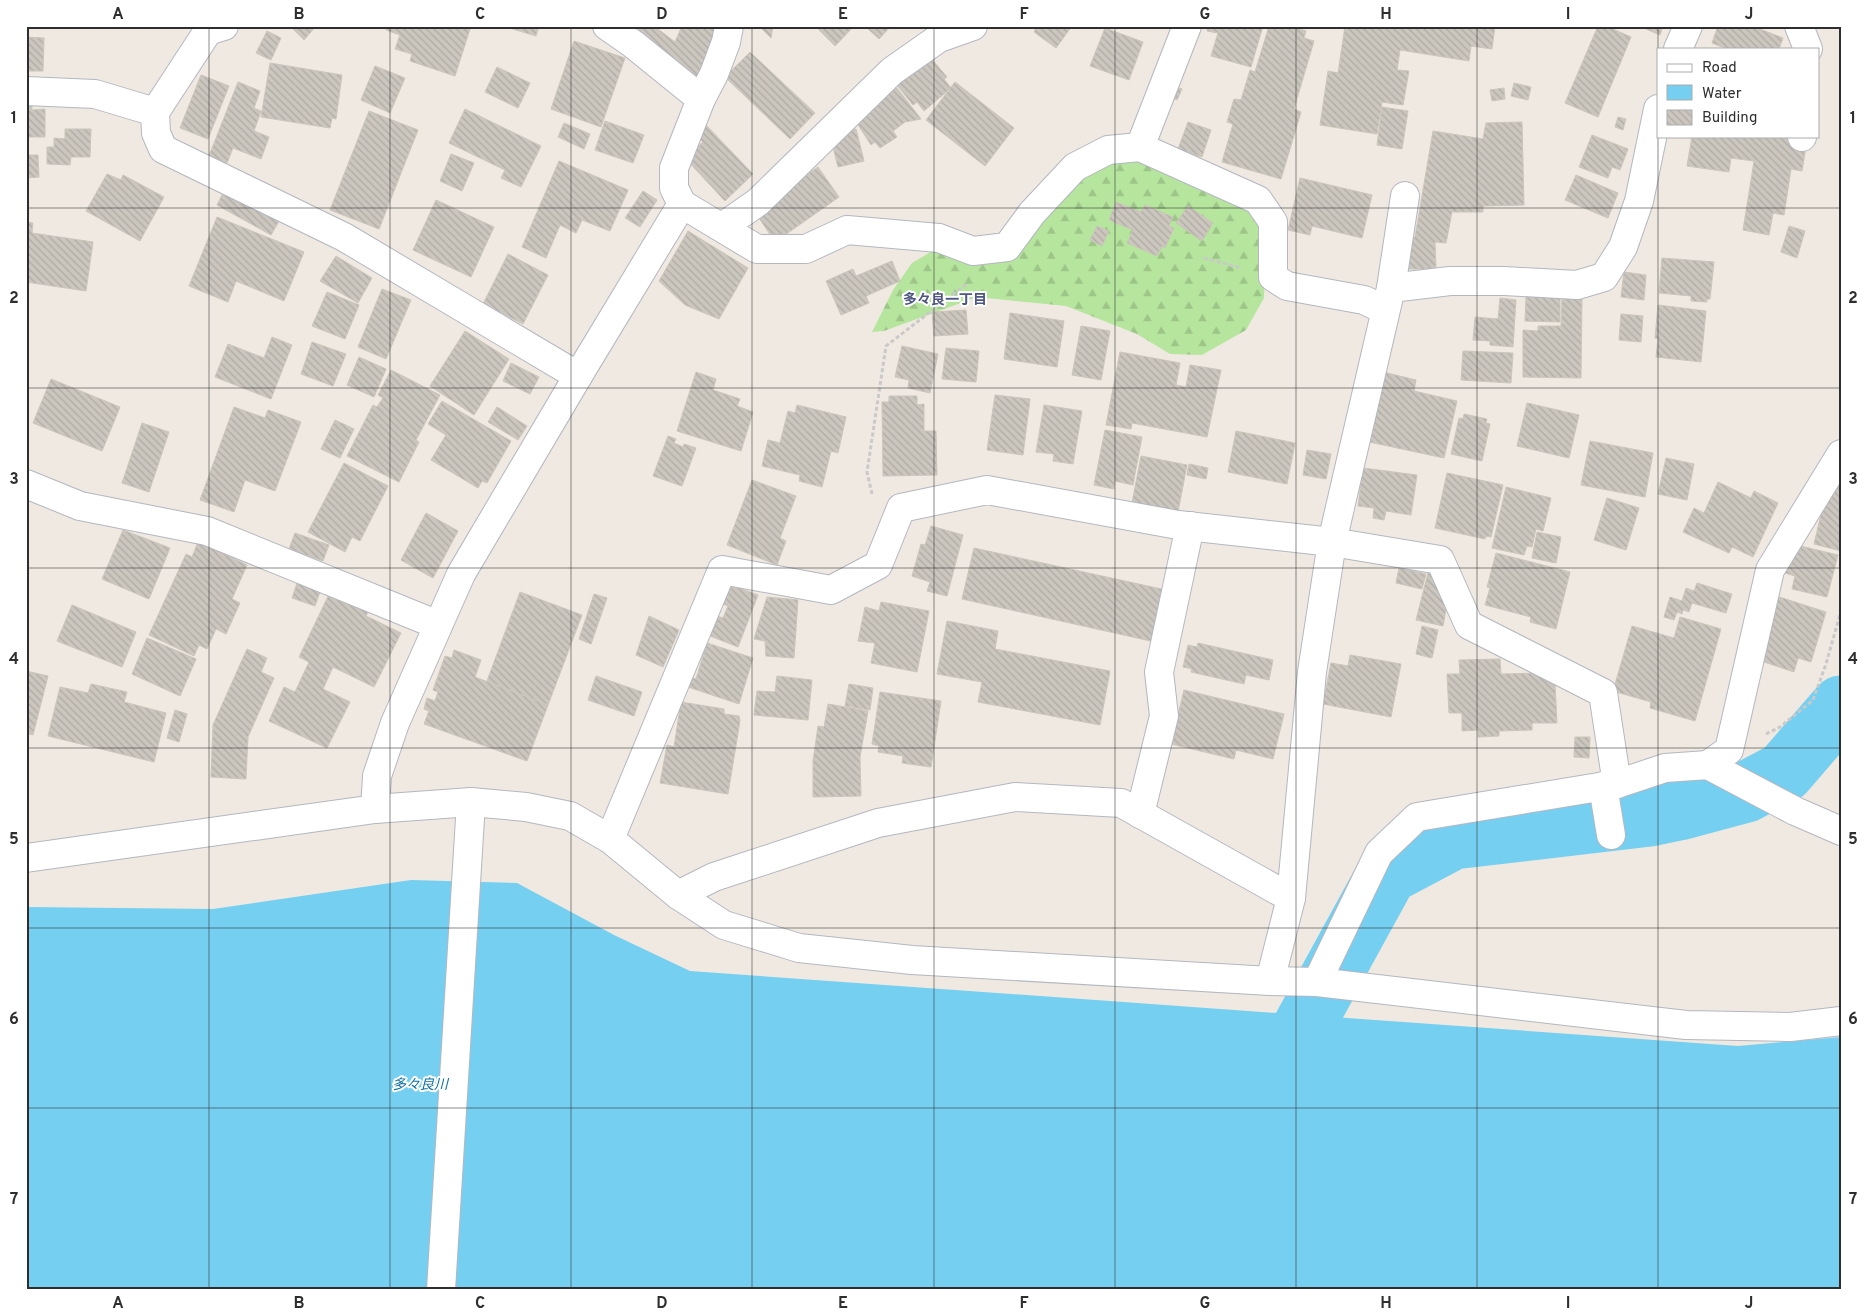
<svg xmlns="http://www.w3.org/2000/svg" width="1867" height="1316" viewBox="0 0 1867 1316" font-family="Overpass,'Noto Sans JP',sans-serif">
<defs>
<pattern id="forest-firs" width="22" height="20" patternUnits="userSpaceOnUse" patternTransform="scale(1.25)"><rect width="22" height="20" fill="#b6e59e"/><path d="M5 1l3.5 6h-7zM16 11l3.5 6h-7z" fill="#9dc588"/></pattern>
<pattern id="building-back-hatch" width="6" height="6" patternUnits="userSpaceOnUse" patternTransform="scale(1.25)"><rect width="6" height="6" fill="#cbc7bf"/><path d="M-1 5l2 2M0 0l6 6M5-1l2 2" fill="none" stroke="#afaba4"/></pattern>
</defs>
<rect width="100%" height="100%" fill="#efe9e1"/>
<polygon fill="url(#forest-firs)" points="1136,155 1249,206 1259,226 1265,254 1264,298 1246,330 1202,355 1170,354 1137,334 1066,306 977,297 884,331 872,332 893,290 912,263 934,250 1015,252 1073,182 1107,162"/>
<polygon fill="#75cff0" points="411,880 517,883 614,935 690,971 1738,1046 1841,1037 1841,1290 26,1290 26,907 213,909"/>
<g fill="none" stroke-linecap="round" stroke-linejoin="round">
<polyline stroke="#75cff0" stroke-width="61" points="1286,1094 1302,1029 1387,874 1453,839 1650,816 1679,810 1746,792 1784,772 1841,706"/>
</g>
<g fill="url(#building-back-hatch)" stroke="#cbc5ba">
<polygon points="290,26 316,26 304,40"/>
<polygon points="387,26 471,26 455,76 410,61 412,54 395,49 400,35 386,30"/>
<polygon points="503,26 539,26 536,36"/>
<polygon points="642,26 654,26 675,42 682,26 721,26 696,83 634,36"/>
<polygon points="759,26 773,26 771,38"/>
<polygon points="815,26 854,26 835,46"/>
<polygon points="865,26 891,26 879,39"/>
<polygon points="1037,26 1072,26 1056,48 1034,32"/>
<polygon points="1208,26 1263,26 1251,67 1211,56 1218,33 1207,31"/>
<polygon points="1269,26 1290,26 1306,31 1304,38 1314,41 1294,109 1301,112 1281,179 1222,162 1233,124 1227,122 1234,99 1241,100 1250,70 1255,72"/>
<polygon points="1345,26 1495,26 1492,49 1471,46 1469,61 1400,50 1397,70 1409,71 1403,105 1382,102 1377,134 1320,125 1328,71 1338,73"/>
<polygon points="1598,26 1606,26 1631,37 1598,117 1565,103"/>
<polygon points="1639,26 1663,26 1660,35"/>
<polygon points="1718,26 1752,26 1783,38 1779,49 1727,49 1712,43"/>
<polygon points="1105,28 1143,42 1129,80 1090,66"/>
<polygon points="267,31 281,38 271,60 256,53"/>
<polygon points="26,37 44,38 43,71 26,71"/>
<polygon points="574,41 625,58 601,127 551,109"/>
<polygon points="750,52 815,113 790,139 725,77"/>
<polygon points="930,57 947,77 944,79 951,88 924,111 917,102 913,105 896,84"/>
<polygon points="270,63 342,75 336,119 332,118 330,128 261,117"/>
<polygon points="375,66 405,78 390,113 361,100"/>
<polygon points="497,67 530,83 518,108 485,92"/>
<polygon points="201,75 229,86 208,139 180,128"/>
<polygon points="238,82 260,91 254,108 261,111 254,131 269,137 261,159 233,148 227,163 209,156"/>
<polygon points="955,82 1014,128 985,166 926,120"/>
<polygon points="1514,83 1531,87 1528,100 1511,96"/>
<polygon points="1174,86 1182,89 1177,100 1169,96"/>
<polygon points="897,88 921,119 905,122 893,131 897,137 880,148 875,142 871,145 853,117"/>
<polygon points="1504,88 1505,99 1492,101 1490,90"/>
<polygon points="26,103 32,103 32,110 45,109 45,137 26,137"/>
<polygon points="1382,107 1408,111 1402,149 1377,145"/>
<polygon points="465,109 541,146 521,187 501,178 505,170 449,143"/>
<polygon points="369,111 418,130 379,229 330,210"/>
<polygon points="1618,117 1626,119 1623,130 1615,127"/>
<polygon points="605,121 644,135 633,163 595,150"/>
<polygon points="1188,122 1211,130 1202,157 1178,149"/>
<polygon points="1522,122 1524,205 1483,206 1483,212 1452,212 1446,243 1435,242 1436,269 1407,269 1406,241 1415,237 1433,131 1483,139 1486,123"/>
<polygon points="564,123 590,134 584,149 558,137"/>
<polygon points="705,124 753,174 725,201 685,158 703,142 695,134"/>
<polygon points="65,129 91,129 90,157 71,157 70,165 47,164 47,147 54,147 54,138 65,139"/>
<polygon points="856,129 864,161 838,167 830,135"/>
<polygon points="1592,135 1628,149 1620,170 1612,167 1608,178 1579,167"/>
<polygon points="1692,136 1779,136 1807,141 1802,171 1791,169 1784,215 1773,213 1769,235 1743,230 1754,161 1731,158 1729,172 1687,166"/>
<polygon points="451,154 474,163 462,191 440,181"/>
<polygon points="26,155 38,155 39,177 26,178"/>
<polygon points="559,161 628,190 610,231 582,220 576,233 560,225 546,258 522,247"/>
<polygon points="818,167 839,197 775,242 755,212"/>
<polygon points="107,174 121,180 123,175 164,197 140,241 86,211"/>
<polygon points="1576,175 1618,193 1608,218 1565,200"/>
<polygon points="1300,178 1372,195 1362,238 1312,226 1310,235 1288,230"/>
<polygon points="224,191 279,221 271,235 217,205"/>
<polygon points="643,191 657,200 640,227 625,218"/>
<polygon points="436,200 494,227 471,277 413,250"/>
<polygon points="1116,202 1141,212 1145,205 1173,217 1169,226 1174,228 1165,248 1162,246 1157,256 1127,243 1133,230 1109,220"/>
<polygon points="1188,206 1213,223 1202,241 1176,223"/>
<polygon points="217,217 304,252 284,301 236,281 228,302 189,286"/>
<polygon points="26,222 33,223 32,233 93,242 86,291 26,282"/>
<polygon points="1097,226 1109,231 1102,246 1090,240"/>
<polygon points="1789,226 1805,231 1797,258 1781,252"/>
<polygon points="688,231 748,268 719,319 685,305 659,281"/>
<polygon points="508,254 548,275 523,324 483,304"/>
<polygon points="336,256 372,278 358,303 320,281"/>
<polygon points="1662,258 1714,262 1710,299 1707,299 1707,302 1691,301 1691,296 1659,293"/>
<polygon points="892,261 900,281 866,296 869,303 841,315 826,281 853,269 856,276"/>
<polygon points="1624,272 1646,275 1644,300 1621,297"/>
<polygon points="382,289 411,300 386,359 358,347"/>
<polygon points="327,292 359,305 345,339 312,326"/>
<polygon points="1526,297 1560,298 1560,322 1525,321"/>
<polygon points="1500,298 1516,300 1513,347 1490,345 1490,341 1473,340 1475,317 1498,319"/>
<polygon points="1562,298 1582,298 1581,378 1523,377 1523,330 1538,331 1538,326 1561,326"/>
<polygon points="1658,305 1706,311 1701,362 1656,357 1658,339 1655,338"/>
<polygon points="966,310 968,334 934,336 932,312"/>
<polygon points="1010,313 1064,321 1057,367 1004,359"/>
<polygon points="1621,314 1643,316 1641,342 1619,340"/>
<polygon points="1081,326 1110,331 1101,380 1072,375"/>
<polygon points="465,331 509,359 474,415 430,386"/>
<polygon points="272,337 292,345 271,399 215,377 228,344 264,358"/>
<polygon points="312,342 346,354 333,386 301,374"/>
<polygon points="902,346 938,354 930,393 908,388 909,380 895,377"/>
<polygon points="946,348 979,351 976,382 942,379"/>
<polygon points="1463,351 1513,353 1511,383 1461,380"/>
<polygon points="1120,352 1180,363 1176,385 1186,387 1190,365 1221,370 1207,437 1132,423 1131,429 1106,425"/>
<polygon points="359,357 386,369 374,397 347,385"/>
<polygon points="511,363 539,377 530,394 503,381"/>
<polygon points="391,370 440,395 416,440 419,442 399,482 347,456 373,405 377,407 383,398 378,395"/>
<polygon points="1375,370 1416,380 1414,391 1457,401 1444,458 1360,440"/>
<polygon points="696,372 716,379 713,390 740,399 737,406 753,412 741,451 677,431"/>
<polygon points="51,379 120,407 102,451 33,423"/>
<polygon points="995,395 1030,399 1023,455 987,450"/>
<polygon points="889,396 917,396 917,405 924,404 924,431 936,431 937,475 883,476 882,402 889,402"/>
<polygon points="442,401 511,441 487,483 482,481 478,488 431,460 446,435 428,424"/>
<polygon points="1527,403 1579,415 1569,458 1517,446"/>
<polygon points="797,405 846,417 838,453 831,451 822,487 799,481 800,475 762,466 768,440 780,443 788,411 795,413"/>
<polygon points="1044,405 1082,411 1073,464 1053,461 1054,454 1036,452"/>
<polygon points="234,407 265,418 268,410 301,422 275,491 245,480 234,512 200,500"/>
<polygon points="497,407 527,426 518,440 488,422"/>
<polygon points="1464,414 1487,419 1486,423 1490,424 1482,461 1451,454 1459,418 1463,419"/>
<polygon points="335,420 354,429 340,458 321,449"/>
<polygon points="142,423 169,432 149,492 122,483"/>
<polygon points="1105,430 1142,437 1133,485 1115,481 1114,489 1094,485"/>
<polygon points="1236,431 1295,443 1287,484 1228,472"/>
<polygon points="668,436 676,439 674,443 683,447 684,444 696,448 682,486 653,476"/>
<polygon points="1590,441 1653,453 1645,497 1581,485"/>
<polygon points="1307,450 1331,454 1326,479 1303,475"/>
<polygon points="1141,456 1187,465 1177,517 1131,508"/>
<polygon points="1666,458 1694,464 1687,500 1658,494"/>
<polygon points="344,463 388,486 360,541 352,537 345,552 308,532"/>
<polygon points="1189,464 1208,468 1206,479 1187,475"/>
<polygon points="1363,468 1417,475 1411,515 1386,511 1384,520 1373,518 1374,508 1358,506"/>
<polygon points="1841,469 1841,551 1814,544 1828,485"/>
<polygon points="1447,473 1503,485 1491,537 1486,536 1485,539 1435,528"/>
<polygon points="752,480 796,496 780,538 786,541 777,565 727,545"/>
<polygon points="1718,482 1751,498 1754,491 1778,503 1753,557 1732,547 1729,553 1683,532 1694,508 1704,513"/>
<polygon points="1506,487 1551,498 1543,531 1536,529 1532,547 1527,546 1524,555 1492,548"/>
<polygon points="1607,498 1639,508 1626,550 1594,540"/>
<polygon points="426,513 458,531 433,578 401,560"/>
<polygon points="931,526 963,535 947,596 927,591 930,582 912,576 921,544 925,545"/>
<polygon points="123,530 170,548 149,599 102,579"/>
<polygon points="1537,532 1561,537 1556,563 1532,558"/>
<polygon points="295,533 329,545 323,561 289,549"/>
<polygon points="198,542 247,565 232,599 240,603 226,634 216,629 207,649 199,645 194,656 149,635 186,554 192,557"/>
<polygon points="1792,544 1838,555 1827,597 1792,589 1795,576 1785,573"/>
<polygon points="974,548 1166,590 1155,642 962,599"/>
<polygon points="1496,553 1570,572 1556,629 1530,622 1531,617 1485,605 1490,588 1487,587"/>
<polygon points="1399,568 1426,574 1422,589 1396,583"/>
<polygon points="1428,573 1434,574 1432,580 1439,582 1447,604 1443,626 1416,620"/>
<polygon points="298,580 321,589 315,606 292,598"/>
<polygon points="725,583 758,595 738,647 705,634 713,614 723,618 728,606 718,602"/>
<polygon points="1697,583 1732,594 1726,613 1692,603 1689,612 1683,610 1682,614 1677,612 1674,620 1664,617 1670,597 1682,601 1686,588 1694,591"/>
<polygon points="332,588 370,607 366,616 401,633 374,687 333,667 323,689 350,702 327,748 269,721 284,687 295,692 309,662 299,657"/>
<polygon points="520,592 582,615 548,705 487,681"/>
<polygon points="594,594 607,598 591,644 579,639"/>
<polygon points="1770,594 1826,612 1811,662 1798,658 1794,672 1758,660"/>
<polygon points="767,597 798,600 794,658 766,656 765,641 754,639"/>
<polygon points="881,602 929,611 917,672 871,663 875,643 858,641 865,607 879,611"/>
<polygon points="72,605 136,632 122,667 57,641"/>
<polygon points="649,616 679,630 663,667 636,655"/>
<polygon points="1680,617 1721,629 1695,721 1650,708 1651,702 1613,691 1632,626 1674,638"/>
<polygon points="947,621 998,631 995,649 1110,671 1100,725 978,702 982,682 937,674"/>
<polygon points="1422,626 1438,630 1432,658 1416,654"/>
<polygon points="147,638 196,659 180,696 132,674"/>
<polygon points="707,643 753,658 739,704 682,685 685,675 696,679"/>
<polygon points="1198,643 1273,660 1269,680 1246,675 1244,684 1191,672 1192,669 1183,667 1188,645 1197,647"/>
<polygon points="247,649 267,658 261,672 274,678 248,737 246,779 211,777 213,725"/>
<polygon points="454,650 481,660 475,677 548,705 527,761 424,724 429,711 424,709 427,698 435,701 438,692 433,690 445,656 452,658"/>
<polygon points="1350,655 1401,664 1391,717 1323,704 1331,663 1348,666"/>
<polygon points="1500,659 1501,674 1540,673 1555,684 1557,723 1532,723 1532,730 1499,731 1499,736 1478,737 1478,730 1462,731 1462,713 1449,713 1447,674 1460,674 1459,660"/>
<polygon points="26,671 48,676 33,735 26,733"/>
<polygon points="596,676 642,692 634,716 588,700"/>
<polygon points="777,676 812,680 808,720 754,715 757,691 775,692"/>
<polygon points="91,684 127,692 124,702 166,713 154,762 48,736 60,687 88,693"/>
<polygon points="849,684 873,688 870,710 845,706"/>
<polygon points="1184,690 1284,714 1273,759 1236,750 1234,759 1171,744"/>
<polygon points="880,692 941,701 931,767 902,763 903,756 878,752 879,746 872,744"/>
<polygon points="681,702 724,709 724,714 739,716 740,721 728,794 660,783 667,745 674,747"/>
<polygon points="828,704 868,711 860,757 861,796 813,797 813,761 818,726 824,727"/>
<polygon points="175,710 187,714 179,742 167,738"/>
<polygon points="1575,737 1590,737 1589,758 1574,757"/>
</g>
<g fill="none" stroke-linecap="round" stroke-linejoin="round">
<g stroke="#b4b7c1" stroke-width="30">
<g id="street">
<polyline points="607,26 633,44 701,99"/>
<polyline points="729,26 726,42 714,74 701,99 674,168 674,188 682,204 757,249 806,249 847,230 939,238 973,251 1007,247 1032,213 1075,167 1108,150 1140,147 1258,200 1273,222 1273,277 1287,286 1364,300 1385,310"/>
<polyline points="1799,26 1808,49"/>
<polyline points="1678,49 1688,26"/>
<polyline points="26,91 95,94 155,112 156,133 163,149 344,237 578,376"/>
<polyline points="155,112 208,31 224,26"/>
<polyline points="1802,137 1802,136"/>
<polyline points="1140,147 1187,26"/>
<polyline points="722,227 758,202 892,71 939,38 973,26"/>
<polyline points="1391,288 1405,196"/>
<polyline points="26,484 80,506 207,531 438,625"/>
<polyline points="1708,765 1729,750 1770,570 1841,454"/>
<polyline points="1603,786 1611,835"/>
<polyline points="1140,814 1164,716 1159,672 1190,526"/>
<polyline points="610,839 722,570 831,590 878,565 901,508 987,490 1178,525 1332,542 1440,560 1469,625 1603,693 1617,784"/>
<polyline points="26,858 375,809 377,776 395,723 461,574 578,376 682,204"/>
<polyline points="678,895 714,877 878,823 1015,797 1121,803 1291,898"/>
<polyline points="1270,981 1291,898 1312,672 1332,542 1391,288 1450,281 1504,281 1577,285 1604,277 1623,247 1639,201 1658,109"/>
<polyline points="1317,982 1379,853 1417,817 1617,784 1665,768 1708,765 1795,811 1841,831"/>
</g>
</g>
<g stroke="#b4b7c1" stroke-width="30">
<g id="secondary">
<polyline points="375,809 471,802 526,807 570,816 610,839 678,895 724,925 799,948 912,960 1270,981 1317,982 1686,1025 1790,1027 1841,1021"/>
<polyline points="441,1290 471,802"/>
</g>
</g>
<g stroke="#c9c9c9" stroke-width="3" stroke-dasharray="4 2.5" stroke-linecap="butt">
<polyline points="1204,258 1241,268"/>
<polyline points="872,494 867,472 886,346 965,285 966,281"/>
<polyline points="1766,734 1780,727 1813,700 1826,664 1841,611"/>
</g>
<use href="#street" stroke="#fff" stroke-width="28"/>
<use href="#secondary" stroke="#fff" stroke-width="28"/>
</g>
<path fill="none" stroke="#2e2e2e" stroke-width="1" stroke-opacity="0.55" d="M 209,26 L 209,1290M 390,26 L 390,1290M 571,26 L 571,1290M 752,26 L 752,1290M 934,26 L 934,1290M 1115,26 L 1115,1290M 1296,26 L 1296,1290M 1477,26 L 1477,1290M 1658,26 L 1658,49M 1658,136 L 1658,1290M 26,208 L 1841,208M 26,388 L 1841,388M 26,568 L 1841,568M 26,748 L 1841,748M 26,928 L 1841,928M 26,1108 L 1841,1108"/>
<g text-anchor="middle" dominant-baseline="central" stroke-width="4" stroke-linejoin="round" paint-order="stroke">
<g font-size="14" font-weight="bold" fill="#4d5680" stroke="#fff">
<text x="945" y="300">多々良一丁目</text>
</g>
<g font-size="14" font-style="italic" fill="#0d6fa3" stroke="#fff">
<text x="420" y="1085">多々良川</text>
</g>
</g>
<rect width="1867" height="1316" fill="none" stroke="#ffffff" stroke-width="55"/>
<rect x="1657" y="48" width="162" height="90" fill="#ffffff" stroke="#ababab"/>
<rect x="1667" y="64" width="25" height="8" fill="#ffffff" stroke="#ababab"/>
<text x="1702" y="72" font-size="15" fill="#2e2e2e">Road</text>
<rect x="1667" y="85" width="25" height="15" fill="#75cff0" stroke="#ababab"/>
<text x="1702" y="98" font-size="15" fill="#2e2e2e">Water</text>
<rect x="1667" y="110" width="25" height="15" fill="url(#building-back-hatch)" stroke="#ababab"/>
<text x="1702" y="122" font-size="15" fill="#2e2e2e">Building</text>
<rect x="28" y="28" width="1812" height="1260" fill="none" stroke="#2e2e2e" stroke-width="2"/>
<g font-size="16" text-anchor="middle" font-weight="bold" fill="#2e2e2e">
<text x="118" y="19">A</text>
<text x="299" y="19">B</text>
<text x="480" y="19">C</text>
<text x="662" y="19">D</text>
<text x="843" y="19">E</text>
<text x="1024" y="19">F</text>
<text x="1205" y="19">G</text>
<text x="1386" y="19">H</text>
<text x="1568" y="19">I</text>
<text x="1749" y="19">J</text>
<text x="14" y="123">1</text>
<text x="1853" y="123">1</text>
<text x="14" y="303">2</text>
<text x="1853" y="303">2</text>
<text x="14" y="484">3</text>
<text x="1853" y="484">3</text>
<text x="14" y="664">4</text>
<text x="1853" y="664">4</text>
<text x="14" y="844">5</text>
<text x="1853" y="844">5</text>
<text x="14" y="1024">6</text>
<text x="1853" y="1024">6</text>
<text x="14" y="1204">7</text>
<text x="1853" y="1204">7</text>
<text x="118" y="1308">A</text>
<text x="299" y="1308">B</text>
<text x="480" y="1308">C</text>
<text x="662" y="1308">D</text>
<text x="843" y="1308">E</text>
<text x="1024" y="1308">F</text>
<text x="1205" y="1308">G</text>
<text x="1386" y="1308">H</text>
<text x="1568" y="1308">I</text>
<text x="1749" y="1308">J</text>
</g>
</svg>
